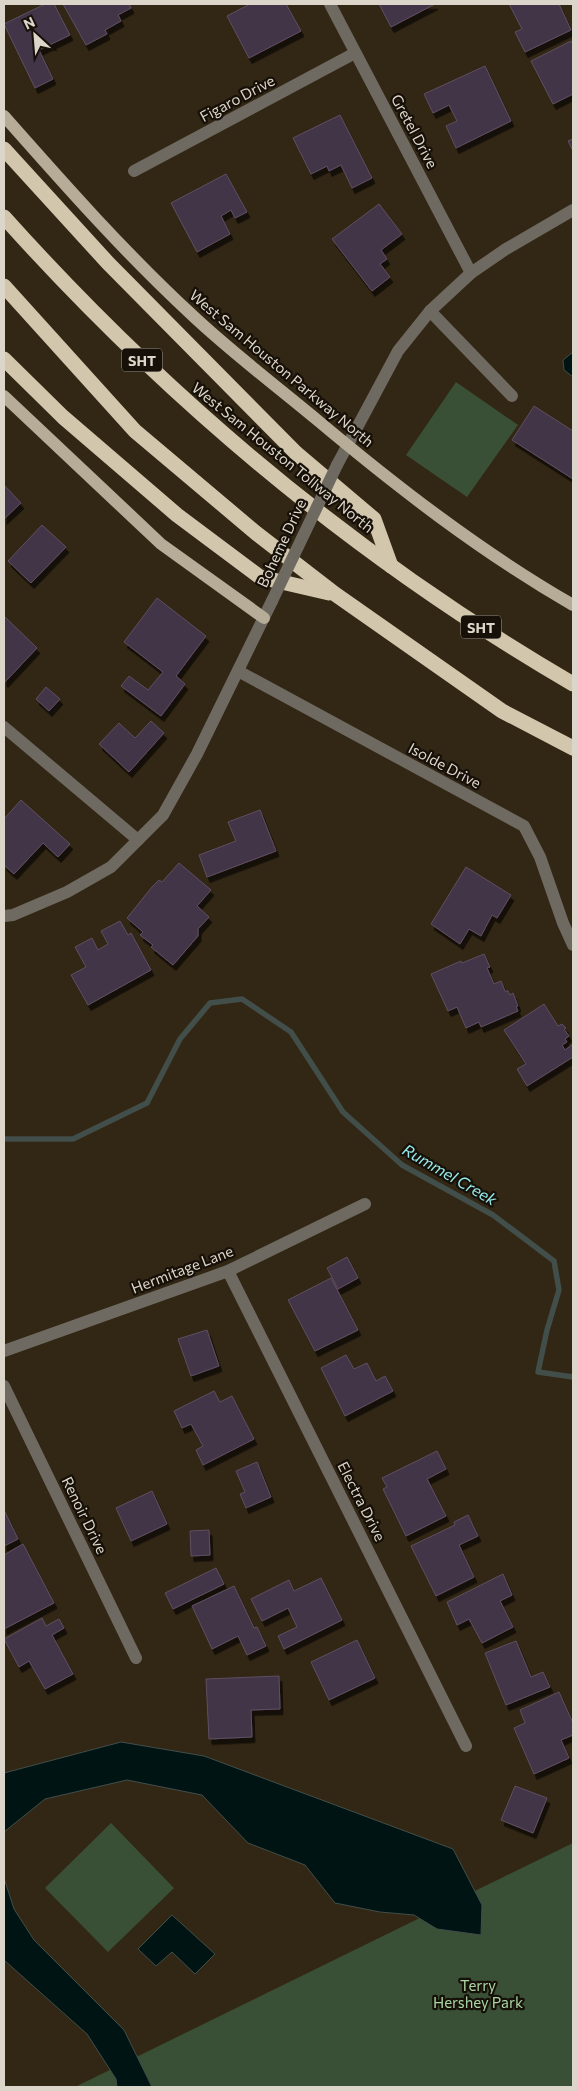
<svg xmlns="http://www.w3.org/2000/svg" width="577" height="2091" viewBox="0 0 577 2091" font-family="Commissioner,sans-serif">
<defs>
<filter id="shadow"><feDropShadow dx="3" dy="5.5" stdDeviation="0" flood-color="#0009"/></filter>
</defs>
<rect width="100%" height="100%" fill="#322614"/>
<g fill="#395036">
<polygon points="456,382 518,425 467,497 406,455"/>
<polygon points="111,1823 174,1888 108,1952 45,1888"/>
<polygon points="573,1843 573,2087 75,2087"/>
</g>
<g fill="#001414" stroke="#424e4a">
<polygon points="573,352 573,377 564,370 563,360"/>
<polygon points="121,1742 204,1756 453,1849 482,1905 481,1935 437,1929 414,1915 380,1912 335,1903 305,1865 248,1843 202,1795 127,1780 45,1799 4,1832 4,1773"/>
<polygon points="4,1878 14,1909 34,1940 124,2030 152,2087 117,2087 116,2079 87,2034 4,1960"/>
<polygon points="172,1915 215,1954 195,1974 172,1952 156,1966 138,1949"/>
</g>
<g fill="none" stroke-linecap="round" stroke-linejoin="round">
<polyline stroke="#424e4a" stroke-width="5.5" points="4,1139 73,1139 147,1103 180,1039 210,1003 242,999 291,1032 343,1112 402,1165 493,1215 554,1261 559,1290 547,1330 538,1372 573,1377"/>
</g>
<g fill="#433446" stroke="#5f4f62" filter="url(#shadow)">
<polygon points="45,4 54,4 70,35 39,50 53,79 35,88 4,24"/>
<polygon points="63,4 129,4 131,8 118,15 121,21 105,30 107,34 86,45"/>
<polygon points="250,4 286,4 301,31 249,58 227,16"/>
<polygon points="379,4 435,4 391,27"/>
<polygon points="509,4 559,4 571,30 525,52 515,32 522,29"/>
<polygon points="571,41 573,44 573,94 553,104 531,61"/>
<polygon points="485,66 511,121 456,148 446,126 457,121 449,105 433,113 424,94"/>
<polygon points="340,115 372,178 352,188 341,165 329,171 327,166 311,174 293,138"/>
<polygon points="573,139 573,151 568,141"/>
<polygon points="226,174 247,212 235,218 231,210 221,216 230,234 197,252 171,203"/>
<polygon points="379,204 402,234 381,250 387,259 380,264 390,277 372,291 332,239"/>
<polygon points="534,406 573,431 573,479 512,440"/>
<polygon points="4,485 21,503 4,519"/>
<polygon points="42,525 66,547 31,583 8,561"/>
<polygon points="157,598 206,636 176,676 185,684 161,716 121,686 129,676 148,690 163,672 124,642"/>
<polygon points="4,616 37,648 5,682 4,681"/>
<polygon points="46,687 60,699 49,711 36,699"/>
<polygon points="151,721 164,733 129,772 99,744 119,723 135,738"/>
<polygon points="21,800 70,844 58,857 43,843 14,874 4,865 4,819"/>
<polygon points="260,810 276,851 207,877 199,855 236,841 228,822"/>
<polygon points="179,863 211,890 197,906 209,917 198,929 198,936 173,965 151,947 153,945 140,935 143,932 127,918 152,887 159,880 162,882"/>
<polygon points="466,867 511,895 497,918 492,915 481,936 469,929 460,944 431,924"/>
<polygon points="120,921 128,935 131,933 151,970 88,1005 71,975 86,967 75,947 92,938 98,950 108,944 101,931"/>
<polygon points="484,954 490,967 487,968 494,984 501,981 505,991 508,991 510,995 513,993 518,1006 516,1007 518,1011 481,1027 479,1022 466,1028 457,1007 448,1011 431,974 461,961 462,963"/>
<polygon points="544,1004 558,1026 562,1024 566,1028 564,1029 569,1036 565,1039 567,1042 562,1045 565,1050 573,1044 573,1057 527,1086 517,1069 526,1064 504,1030"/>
<polygon points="347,1257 358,1278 338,1289 327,1268"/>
<polygon points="331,1278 358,1330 315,1351 288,1300"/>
<polygon points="207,1330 219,1366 191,1376 178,1339"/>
<polygon points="346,1355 354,1369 367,1363 376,1381 385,1376 393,1391 345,1416 321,1368"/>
<polygon points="214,1391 220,1402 232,1396 254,1439 203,1465 196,1450 203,1446 191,1424 182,1428 174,1411"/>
<polygon points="437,1451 446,1469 427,1479 446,1516 406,1536 383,1489 387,1487 382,1478"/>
<polygon points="257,1462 271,1497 246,1508 240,1494 245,1492 236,1471"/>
<polygon points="152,1491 167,1524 131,1541 116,1508"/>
<polygon points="4,1510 18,1539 4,1546"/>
<polygon points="468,1515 478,1536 459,1545 474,1577 436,1596 411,1546 455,1525 454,1522"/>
<polygon points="209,1530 210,1555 191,1556 190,1531"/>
<polygon points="23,1544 54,1603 4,1629 4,1555"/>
<polygon points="216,1568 224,1584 173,1609 165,1593"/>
<polygon points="503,1574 512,1595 500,1601 513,1627 482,1643 469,1619 457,1625 447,1602"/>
<polygon points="321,1578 342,1620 284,1649 278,1636 297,1627 288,1608 262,1621 251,1599 289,1580 294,1591"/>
<polygon points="234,1586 254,1628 257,1627 266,1646 247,1655 238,1636 212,1649 192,1606"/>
<polygon points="42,1618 46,1626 59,1619 64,1628 52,1635 73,1674 45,1689 29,1661 19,1667 4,1639"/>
<polygon points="357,1640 375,1678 329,1700 311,1662"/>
<polygon points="516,1641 531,1677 543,1672 550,1687 506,1705 485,1653"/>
<polygon points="279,1676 280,1709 251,1710 252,1737 209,1739 206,1679"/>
<polygon points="559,1692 573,1723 573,1735 561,1740 569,1758 534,1774 514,1728 525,1723 520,1710"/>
<polygon points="515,1786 547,1798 533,1833 501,1820"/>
</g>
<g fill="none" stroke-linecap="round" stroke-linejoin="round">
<g stroke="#6f6a61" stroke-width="12">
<polyline points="330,4 471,273"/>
<polyline points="134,171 355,53"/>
<polyline points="430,311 512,396"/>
<polyline points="337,465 398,351 430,311 471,273 506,249 573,210"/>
<polyline points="238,671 524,826 540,857 563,923 573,945"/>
<polyline points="4,727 138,840"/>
<polyline points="4,916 13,915 67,892 111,867 163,815 197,754 272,601"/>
<polyline points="228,1271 466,1746"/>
<polyline points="4,1351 228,1271 365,1204"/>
<polyline points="4,1386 136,1658"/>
</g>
<g stroke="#b6ac98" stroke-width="12">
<path d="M 4,116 C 64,184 124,252 191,314 C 230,351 274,384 316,419 C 397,487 481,552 573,605"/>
<polyline points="4,396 161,544 264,618"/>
</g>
<g stroke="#d2c6ad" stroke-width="15">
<polyline points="4,149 108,263 296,453 374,519 391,566"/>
<path d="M 4,217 C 169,401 360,560 573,684"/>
<polyline points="4,286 135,431 256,533 335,594 502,711 573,748"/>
<polyline points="4,359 63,417 177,515 260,577 329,593"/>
</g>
<polyline stroke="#6f6a61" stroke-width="12" points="272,601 337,465"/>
</g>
<g text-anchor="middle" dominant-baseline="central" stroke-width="4.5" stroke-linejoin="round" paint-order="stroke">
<g fill="#161008" stroke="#a19a8f" stroke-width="1">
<rect x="122" y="348.5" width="40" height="23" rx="4"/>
<rect x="461" y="615.5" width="40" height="23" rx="4"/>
</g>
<g font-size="14" font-weight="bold" fill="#dcd5c9">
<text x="142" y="360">SHT</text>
<text x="481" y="627">SHT</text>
</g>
<g font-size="15" fill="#dcd5c9" stroke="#161008">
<text transform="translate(237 98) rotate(-28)">Figaro Drive</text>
<text transform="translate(415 131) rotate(62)">Gretel Drive</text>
<text transform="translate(282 368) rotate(40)">West Sam Houston Parkway North</text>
<text transform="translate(283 457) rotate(39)">West Sam Houston Tollway North</text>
<text transform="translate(281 543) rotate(-65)">Boheme Drive</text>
<text transform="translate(445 765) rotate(28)">Isolde Drive</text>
<text transform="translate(182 1269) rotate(-21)">Hermitage Lane</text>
<text transform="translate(362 1501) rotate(63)">Electra Drive</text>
<text transform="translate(85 1515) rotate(64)">Renoir Drive</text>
</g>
<g font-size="15" fill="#aad6a4" stroke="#161008">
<text x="478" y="1985">Terry<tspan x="478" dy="17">Hershey Park</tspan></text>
</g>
<g font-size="16" font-style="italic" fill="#95eaeb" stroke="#161008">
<text transform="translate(450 1174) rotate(30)">Rummel Creek</text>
</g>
</g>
<rect width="577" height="2091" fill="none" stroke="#dcd5c9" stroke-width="10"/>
<g transform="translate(35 35) rotate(334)" stroke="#161008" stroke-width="4" paint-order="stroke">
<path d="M0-4L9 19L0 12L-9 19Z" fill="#dcd5c9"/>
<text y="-8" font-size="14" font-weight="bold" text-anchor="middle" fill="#dcd5c9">N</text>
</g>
</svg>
